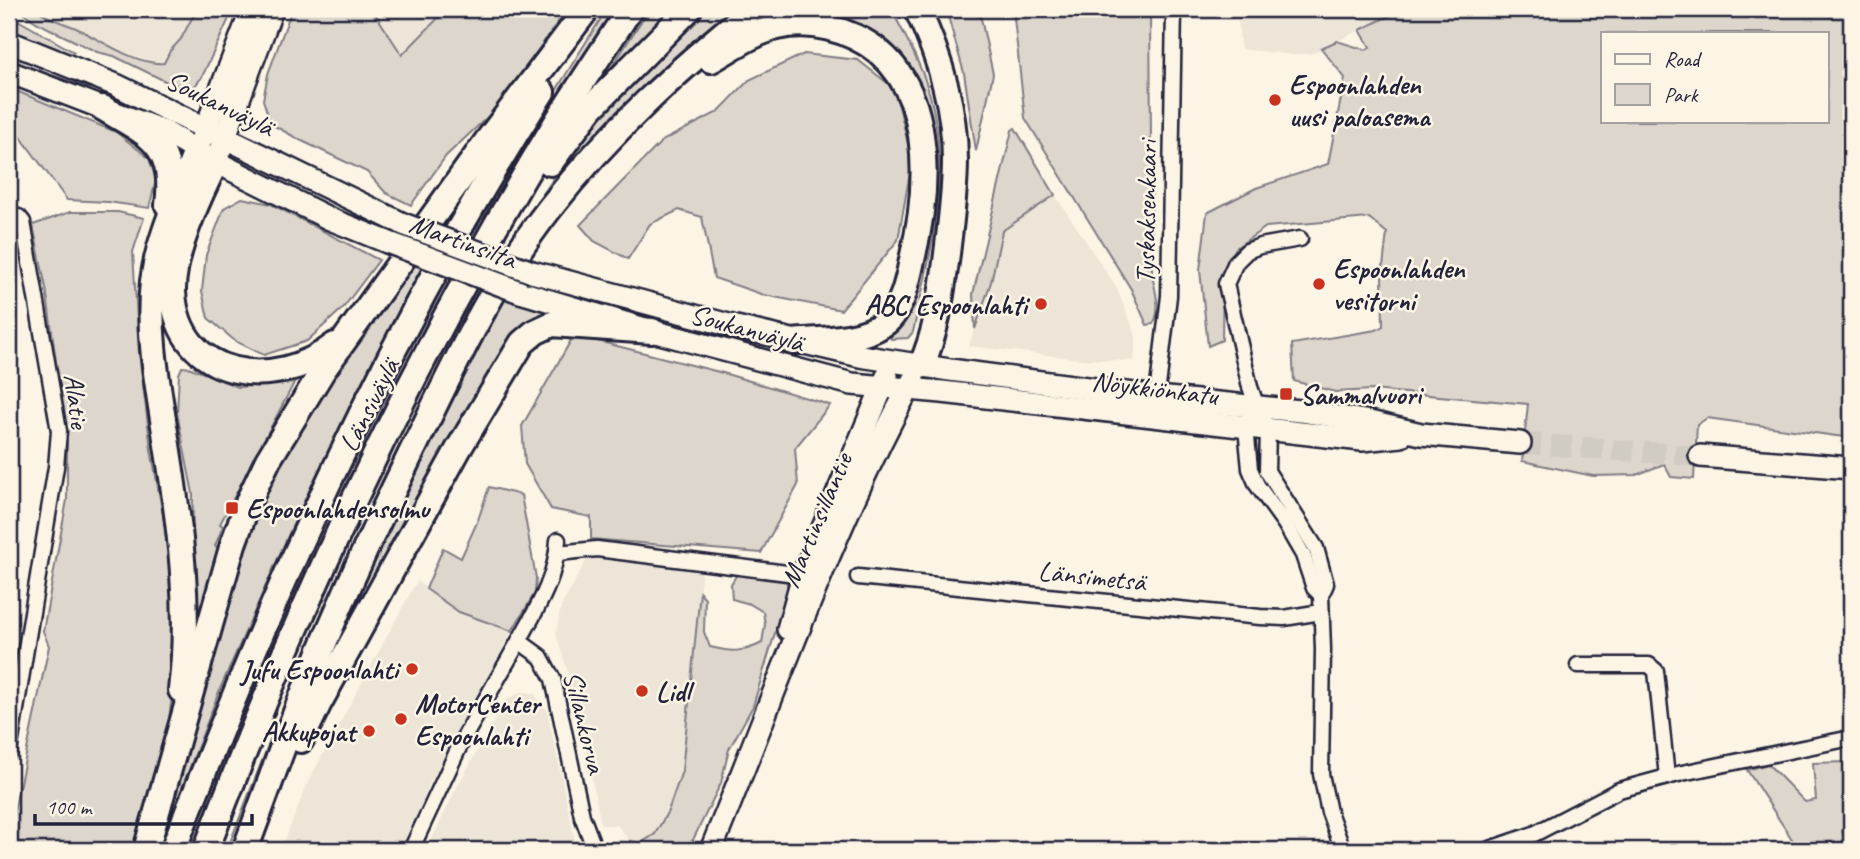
<svg xmlns="http://www.w3.org/2000/svg" width="1860" height="859" viewBox="0 0 1860 859" font-family="Caveat,sans-serif">
<rect width="100%" height="100%" fill="#fcf5e5"/>
<filter id="ink" filterUnits="userSpaceOnUse"><feTurbulence type="fractalNoise" baseFrequency=".0143" numOctaves="2"/><feDisplacementMap in="SourceGraphic" scale="14" xChannelSelector="R" yChannelSelector="G"/><feConvolveMatrix kernelMatrix="1 2 1 2 8 2 1 2 1" color-interpolation-filters="sRGB"/></filter>
<g filter="url(#ink)">
<g fill="#ece5d8">
<polygon points="37,9 209,9 193,16 181,39 170,51 164,63 156,64 102,43 81,30 43,15"/>
<polygon points="372,9 447,9 402,56"/>
<polygon points="1237,9 1403,9 1313,53 1294,55 1241,49"/>
<polygon points="1055,195 1116,287 1136,336 1134,361 1081,359 969,346 991,282 1002,231"/>
<polygon points="590,554 702,567 682,771 668,811 655,834 641,843 630,841 617,825 601,825 587,754 569,675 556,634 561,607"/>
<polygon points="417,581 459,612 512,631 430,783 402,850 281,850 308,782"/>
<polygon points="521,692 533,693 547,710 577,850 427,850 456,789 496,718 507,699"/>
</g>
<g fill="#dcd6cc" stroke="#7f7c84" stroke-width="2" fill-rule="evenodd">
<path d="M 18,9 L 37,9 C 49,21 68,23 82,31 C 103,42 140,66 164,63 L 170,51 L 181,39 L 193,16 L 206,9 L 233,10 L 202,77 L 194,87 L 187,88 L 169,83 L 114,56 L 97,52 L 62,35 L 36,22 Z"/>
<polygon points="292,9 372,9 402,55 447,9 567,9 496,109 446,156 411,205 386,193 367,172 300,140 271,124 263,100 268,74"/>
<path d="M 607,9 L 618,9 L 291,614 L 231,751 L 193,850 L 187,850 C 210,791 231,731 256,672 C 354,441 472,220 607,9 Z"/>
<polygon points="649,9 680,9 599,87"/>
<polygon points="705,9 741,9 522,238 237,850 227,850 276,725 346,562 512,240 582,136 638,74"/>
<path d="M 765,9 L 891,9 C 903,31 915,53 924,77 C 955,161 932,248 913,332 L 908,338 L 891,339 L 890,329 L 929,129 L 856,26 L 746,25 Z"/>
<polygon points="946,9 979,9 993,74 976,151 964,73"/>
<path d="M 1013,9 L 1150,9 L 1152,275 C 1155,290 1162,310 1153,324 L 1147,325 L 1131,289 L 1025,118 Z"/>
<path d="M 1403,9 L 1851,9 L 1851,438 L 1707,418 L 1697,425 L 1694,479 L 1671,477 L 1664,464 L 1636,475 L 1593,476 L 1522,461 L 1528,404 L 1372,390 L 1335,392 L 1294,381 L 1292,344 L 1376,330 L 1383,326 L 1382,275 L 1387,233 L 1369,218 L 1266,227 L 1236,248 L 1223,276 L 1222,340 L 1208,346 L 1200,270 L 1207,213 L 1256,188 L 1328,164 L 1345,78 L 1321,48 L 1337,41 L 1366,50 L 1370,47 L 1360,30 ZM 1603,33 L 1827,33 L 1827,121 L 1603,121 Z"/>
<polygon points="9,15 74,52 71,54 9,29"/>
<polygon points="9,52 92,84 90,88 9,61"/>
<polygon points="804,54 858,60 895,89 912,161 898,240 841,310 764,295 714,278 702,217 679,210 650,224 628,259 594,241 580,225 662,141 718,112 749,80"/>
<polygon points="9,88 116,132 149,158 156,180 149,208 108,202 67,200 9,121"/>
<polygon points="1015,128 1055,195 1002,231 991,282 975,329 973,294 1012,130"/>
<polygon points="242,198 271,204 379,260 343,308 307,341 264,355 235,341 208,318 202,291 206,255 224,208"/>
<polygon points="70,212 118,212 144,218 133,252 139,353 151,449 176,587 173,689 167,733 137,850 9,850 9,835 49,646 43,631 67,500 67,442 46,288 33,225"/>
<polygon points="411,261 423,266 368,372 292,527 220,689 158,850 238,551 271,469"/>
<polygon points="503,296 561,315 539,323 314,695 401,493"/>
<polygon points="574,335 723,373 830,405 795,448 798,485 761,553 591,539 591,517 551,509 525,464 522,426"/>
<polygon points="182,367 191,368 238,387 294,383 220,524 223,526 215,546 220,548 191,665 193,494 177,413 179,374"/>
<polygon points="489,487 521,495 536,578 535,593 512,631 459,612 426,589 443,548 461,558 478,520"/>
<path d="M 751,573 L 783,577 L 787,580 L 787,593 L 753,706 L 729,749 L 721,783 L 688,850 L 627,850 L 630,841 L 641,843 L 655,834 L 668,811 L 682,771 L 700,592 L 705,598 L 704,632 L 710,647 C 730,652 743,653 762,643 L 765,624 L 763,612 L 750,604 L 732,599 L 731,584 L 737,574 Z"/>
<polygon points="1851,759 1851,815 1842,832 1851,846 1851,850 1794,850 1797,847 1747,770 1768,764 1805,802 1816,800 1813,763 1848,762"/>
</g>
<g fill="none" stroke-linecap="round" stroke-linejoin="round">
<polyline stroke="#d0cbc3" stroke-width="21" stroke-dasharray="21 10" stroke-linecap="butt" points="1520,443 1700,456"/>
<g stroke="#22223b" stroke-width="19">
<g id="street">
<polyline points="9,215 19,217 23,222 59,431 56,467 9,752"/>
<polyline points="1300,239 1260,246 1247,251 1236,262 1226,284 1250,387 1257,407 1268,430 1267,471 1316,548 1326,584 1321,595 1323,649 1321,774 1329,812 1343,850"/>
<polyline points="1156,403 1169,296 1174,9"/>
<polyline points="1250,421 1246,427 1250,469 1257,485 1285,524 1303,555 1314,588 1321,595"/>
<polyline points="558,553 597,549 803,575"/>
<polyline points="858,577 1260,617 1284,618 1321,612"/>
<path d="M 519,641 C 537,608 556,579 558,540"/>
<polyline points="1578,665 1649,665 1656,671 1667,777"/>
<polyline points="411,850 462,741 519,641 541,657 553,679 582,816 595,850"/>
<polyline points="1487,850 1534,834 1619,790 1682,773 1851,738"/>
</g>
</g>
<g stroke="#22223b" stroke-width="26">
<g id="primary">
<polyline points="9,42 116,85 403,224"/>
<polyline points="9,72 163,131 216,162 330,219 387,242"/>
<polyline points="202,138 252,9"/>
<polyline points="220,150 272,9"/>
<polyline points="532,272 736,327 860,356 950,370 1157,397 1301,411 1365,421 1421,434 1520,443"/>
<polyline points="520,292 652,331 852,384 942,392 1362,440 1401,436"/>
<polyline points="1700,456 1851,468"/>
<polyline points="788,629 803,575 887,376"/>
<path d="M 711,850 C 776,693 831,530 913,380"/>
</g>
</g>
<g stroke="#22223b" stroke-width="30">
<g id="highway">
<path d="M 917,9 C 939,55 955,108 955,160 C 955,194 950,228 946,262 C 941,297 936,334 921,366"/>
<path d="M 711,60 C 732,48 753,33 777,27 C 803,21 831,26 855,37 C 937,75 930,186 912,260 C 908,280 902,310 885,323 C 860,341 821,339 792,342"/>
<path d="M 103,108 C 149,135 176,144 168,205"/>
<path d="M 216,162 C 199,196 172,254 173,292 C 178,381 276,392 335,345"/>
<polyline points="550,163 591,108 689,9"/>
<path d="M 181,690 C 191,609 180,526 167,445 C 159,391 147,336 153,281 C 159,235 181,192 197,149"/>
<polyline points="301,740 319,703 459,448 522,343 535,332 552,324 652,331"/>
<polyline points="146,850 233,544 249,500 268,460 323,370 487,141 587,9"/>
<path d="M 173,850 C 274,589 390,328 542,92"/>
<path d="M 206,850 C 301,598 417,351 558,120 C 581,83 606,46 630,9"/>
<path d="M 245,850 C 265,797 283,744 304,692 C 339,602 381,514 424,427 C 461,351 498,274 550,208 C 610,131 678,70 753,9"/>
</g>
</g>
<use href="#street" stroke="#fcf5e5" stroke-width="14"/>
<use href="#primary" stroke="#fcf5e5" stroke-width="21"/>
<use href="#highway" stroke="#fcf5e5" stroke-width="24"/>
<g stroke="#22223b" stroke-width="26" stroke-linecap="butt">
<g id="primary-bridge">
<polyline points="403,224 532,272"/>
<polyline points="387,242 520,292"/>
</g>
</g>
<use href="#primary-bridge" stroke="#fcf5e5" stroke-width="21"/>
</g>
</g>
<g fill="#c8321e" stroke="#fcf5e5" stroke-width="2.5">
<circle cx="1275" cy="100" r="7"/>
<circle cx="1319" cy="284" r="7"/>
<circle cx="1041" cy="304" r="7"/>
<rect x="1279" y="387" width="14" height="14" rx="3.5"/>
<rect x="225" y="501" width="14" height="14" rx="3.5"/>
<circle cx="412" cy="669" r="7"/>
<circle cx="642" cy="691" r="7"/>
<circle cx="401" cy="719" r="7"/>
<circle cx="369" cy="731" r="7"/>
</g>
<g text-anchor="middle" dominant-baseline="central" stroke-width="5" stroke-linejoin="round" paint-order="stroke">
<g font-size="28" font-weight="bold" fill="#22223b" stroke="#fcf5e5" text-anchor="start">
<text x="1289" y="84">Espoonlahden<tspan x="1289" dy="32">uusi paloasema</tspan></text>
<text x="1333" y="268">Espoonlahden<tspan x="1333" dy="32">vesitorni</tspan></text>
<text x="1027" y="304" text-anchor="end">ABC Espoonlahti</text>
<text x="1300" y="394">Sammalvuori</text>
<text x="246" y="508">Espoonlahdensolmu</text>
<text x="398" y="669" text-anchor="end">Jufu Espoonlahti</text>
<text x="656" y="691">Lidl</text>
<text x="415" y="703">MotorCenter<tspan x="415" dy="32">Espoonlahti</tspan></text>
<text x="355" y="731" text-anchor="end">Akkupojat</text>
</g>
<g font-size="28" fill="#22223b" stroke="#fcf5e5">
<text transform="translate(220 103) rotate(26)">Soukanväylä</text>
<text transform="translate(1146 212) rotate(-89)">Tyskaksenkaari</text>
<text transform="translate(463 241) rotate(20)">Martinsilta</text>
<text transform="translate(747 328) rotate(15)">Soukanväylä</text>
<text transform="translate(1155 388) rotate(7)">Nöykkiönkatu</text>
<text transform="translate(77 401) rotate(83)">Alatie</text>
<text transform="translate(369 405) rotate(-63)">Länsiväylä</text>
<text transform="translate(816 520) rotate(-67)">Martinsillantie</text>
<text transform="translate(1092 576) rotate(6)">Länsimetsä</text>
<text transform="translate(585 722) rotate(76)">Sillankorva</text>
</g>
</g>
<rect width="1860" height="859" fill="none" stroke="#fcf5e5" stroke-width="35"/>
<rect x="18" y="18" width="1825" height="824" fill="none" stroke="#22223b" stroke-width="2.5" filter="url(#ink)"/>
<rect x="1601" y="32" width="228" height="91" fill="#fcf5e5" stroke="#a5a1a1" stroke-width="2"/>
<rect x="1615" y="54" width="35" height="10" fill="#fcf5e5" stroke="#a5a1a1" stroke-width="2"/>
<text x="1664" y="66" font-size="21" fill="#22223b">Road</text>
<rect x="1615" y="84" width="35" height="21" fill="#dcd6cc" stroke="#a5a1a1" stroke-width="2"/>
<text x="1664" y="102" font-size="21" fill="#22223b">Park</text>
<path d="M35 814v10h217v-10" fill="none" stroke="#22223b" stroke-width="3.5"/>
<text x="46" y="814" font-size="21" fill="#22223b" stroke="#fcf5e5" stroke-width="5" paint-order="stroke">100 m</text>
</svg>
